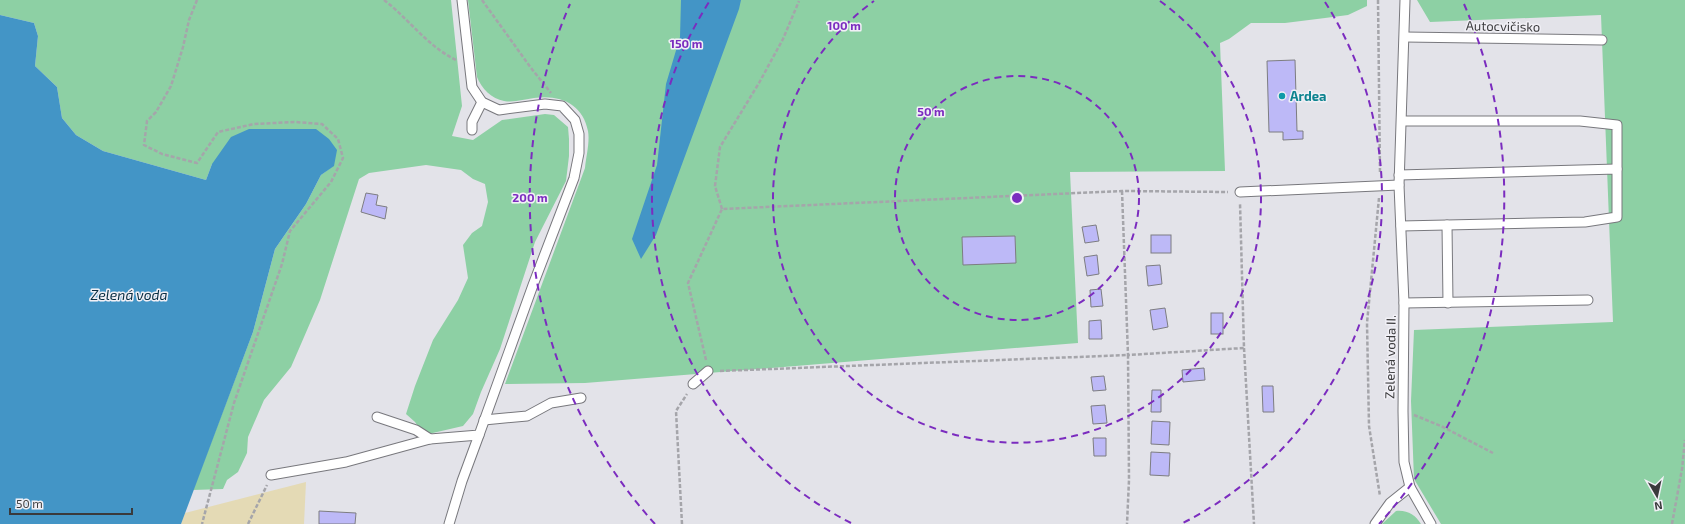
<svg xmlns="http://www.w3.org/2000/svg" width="1685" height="524" viewBox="0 0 1685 524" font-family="'Exo 2',sans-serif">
<rect width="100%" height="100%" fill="#e3e3e9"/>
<g fill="#8dd0a4">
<polygon points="0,0 451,0 462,106 452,136 473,140 502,120 545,114 554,115 568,127 569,139 569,156 566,181 535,242 500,349 481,392 473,414 463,426 424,435 415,422 406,414 415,386 433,340 458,300 468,278 463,245 472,233 482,226 488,202 485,184 473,179 461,170 426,165 369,173 359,179 320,300 301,344 291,367 264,400 248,437 247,453 238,472 227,480 223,489 193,490 253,332 275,249 306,204 321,175 333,166 212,164 206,180 103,151 76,135 62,118 57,87 35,66 38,36 34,23 0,15"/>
<path d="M 468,0 L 1367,0 L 1367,6 L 1348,15 L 1325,18 L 1285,23 L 1251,23 L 1229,39 L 1220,43 L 1225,171 L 1070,172 L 1078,343 L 585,383 L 505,384 L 585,168 C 586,157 590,142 588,131 C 583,104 560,94 534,98 C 525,99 514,103 504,101 C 492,99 481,88 477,77 Z"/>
<polygon points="1417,0 1685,0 1685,524 1441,524 1414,479 1411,401 1414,330 1613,322 1601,15 1430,22"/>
<path d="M 1396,511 C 1408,510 1415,515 1421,524 L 1382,524 Z"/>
</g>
<polygon fill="#e4dab5" points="306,482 304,524 181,524 185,513"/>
<g fill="#4395c6">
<polygon points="681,0 741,0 739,9 656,235 641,259 632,239 657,165 666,84 680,37"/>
<polygon points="0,15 34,23 38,36 35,66 57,87 62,118 76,135 103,151 206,180 212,164 231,137 249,129 316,129 329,139 337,150 334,166 321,175 306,204 275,249 253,332 181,524 0,524"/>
</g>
<g fill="#bdb9f7" stroke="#7d7d81">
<polygon points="1295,60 1297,131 1303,131 1303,139 1283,140 1283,132 1269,132 1267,61"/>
<polygon points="366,193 378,195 376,205 387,207 385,219 361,212"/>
<polygon points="1096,225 1099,241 1085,243 1082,227"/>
<rect x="1151" y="235" width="20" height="18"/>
<polygon points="1015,236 1016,263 963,265 962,237"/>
<polygon points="1097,255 1099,274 1087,276 1084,257"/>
<polygon points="1160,265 1162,284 1148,286 1146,266"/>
<polygon points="1101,289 1103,306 1091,307 1090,290"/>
<polygon points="1165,308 1168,327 1153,330 1150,310"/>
<rect x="1211" y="313" width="12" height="21"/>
<polygon points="1101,320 1102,339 1089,339 1089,321"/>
<polygon points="1204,368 1205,380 1183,382 1182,370"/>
<polygon points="1104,376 1106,390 1093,391 1091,377"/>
<polygon points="1262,386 1273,386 1274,412 1263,412"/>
<polygon points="1152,390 1161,390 1161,412 1151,412"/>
<polygon points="1105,405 1107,423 1093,424 1091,406"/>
<polygon points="1152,421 1170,422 1169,445 1151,444"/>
<polygon points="1093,438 1106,438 1106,456 1094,456"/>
<polygon points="1151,452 1170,453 1169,476 1150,475"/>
<polygon points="319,511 356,513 355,524 319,524"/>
</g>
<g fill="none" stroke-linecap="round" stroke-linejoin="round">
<g stroke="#78787d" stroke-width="11">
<g id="lane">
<polyline points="1405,0 1399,185 1404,303 1403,411 1404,462 1410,487 1431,524"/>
<polyline points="1405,37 1602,40"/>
<polyline points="1402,121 1580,121 1617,125 1617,169"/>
<polyline points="472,130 472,122 482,102"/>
<polyline points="1399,175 1617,169 1617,217 1585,222 1401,226"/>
<polyline points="1240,192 1399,185"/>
<polyline points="1447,225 1448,303"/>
<polyline points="1404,303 1588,300"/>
<polyline points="693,384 708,371"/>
<polyline points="377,417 416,430 430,439"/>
<polyline points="484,420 527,416 551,403 581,398"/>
<polyline points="271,475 346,462 430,439 479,435 533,285 574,178 579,153 579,134 575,120 562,106 545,104 499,110 482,102 472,87 462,0"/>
<polyline points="449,524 462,481 479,435"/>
<polyline points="1375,524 1390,503 1410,487"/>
</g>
</g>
<g stroke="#a5a5aa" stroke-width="2.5" stroke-dasharray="4 2" stroke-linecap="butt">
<polyline points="197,0 189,20 183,47 171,86 156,112 147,121 144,145 162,154 197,163 218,132 254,124 295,122 322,124 338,139 343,158 331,182 290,231 282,264 234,403 202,524"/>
<path d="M 384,0 C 409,19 427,46 456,60"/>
<polyline points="482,0 531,68 551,93"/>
<polyline points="1378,0 1380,173"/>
<polyline points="1122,191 1128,355 1244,348 1240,203"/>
<polyline points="1379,198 1367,323 1369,426 1380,496"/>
<polyline points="722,209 715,186 720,147 759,83 783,39 799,1"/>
<polyline points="1244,348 1254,524"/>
<polyline points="706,360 688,283 722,209 1122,191 1228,192"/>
<polyline points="720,371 1128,355 1129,480 1127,524"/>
<polyline points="1414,415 1441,426 1493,453"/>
<polyline points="248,524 267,485"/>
<polyline points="682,524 676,411 687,394"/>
<polyline points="1672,524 1682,469 1685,440"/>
</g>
<use href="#lane" stroke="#fff" stroke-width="9"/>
</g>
<g fill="none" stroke="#7b2cbf" stroke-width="2" stroke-dasharray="7 5">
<circle cx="1017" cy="198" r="122"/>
<path d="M1160 1A244 244 0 1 1 874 1"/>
<path d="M851 523A365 365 0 0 1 709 2M1325 2A365 365 0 0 1 1183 523"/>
<path d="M655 524A487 487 0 0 1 570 4M1464 4A487 487 0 0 1 1379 524"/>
</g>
<circle fill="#0f9aa8" stroke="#f1f0f6" stroke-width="1.5" cx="1282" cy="96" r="4"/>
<g text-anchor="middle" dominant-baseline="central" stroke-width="3" stroke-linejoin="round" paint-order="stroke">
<g font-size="13" fill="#3a3a3c" stroke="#f1f0f6">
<text transform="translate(1503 26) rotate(1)">Autocvičisko</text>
<text transform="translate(1390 357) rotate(-89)">Zelená voda II.</text>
</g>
<g font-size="13" font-weight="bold" fill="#0d838f" stroke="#f1f0f6" text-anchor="start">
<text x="1290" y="96">Ardea</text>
</g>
<g font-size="14" font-style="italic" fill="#082d42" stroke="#f1f0f6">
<text x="129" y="294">Zelená voda</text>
</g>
</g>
<circle cx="1017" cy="198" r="6" fill="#7b2cbf" stroke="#f1f0f6" stroke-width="2"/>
<g font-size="12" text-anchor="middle" font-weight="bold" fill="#7b2cbf" stroke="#f1f0f6" stroke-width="3" stroke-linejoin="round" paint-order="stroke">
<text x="844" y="30">100 m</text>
<text x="686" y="48">150 m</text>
<text x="931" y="116">50 m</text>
<text x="530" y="202">200 m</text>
</g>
<g transform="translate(1657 496) rotate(171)" stroke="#f1f0f6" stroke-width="3" paint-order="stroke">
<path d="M0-3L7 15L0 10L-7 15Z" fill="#3a3a3c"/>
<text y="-6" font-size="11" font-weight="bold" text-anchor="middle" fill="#3a3a3c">N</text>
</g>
<path d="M10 508v6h122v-6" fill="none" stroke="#3a3a3c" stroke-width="2"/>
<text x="16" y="508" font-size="12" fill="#3a3a3c" stroke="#f1f0f6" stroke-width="3" paint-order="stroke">50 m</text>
</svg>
